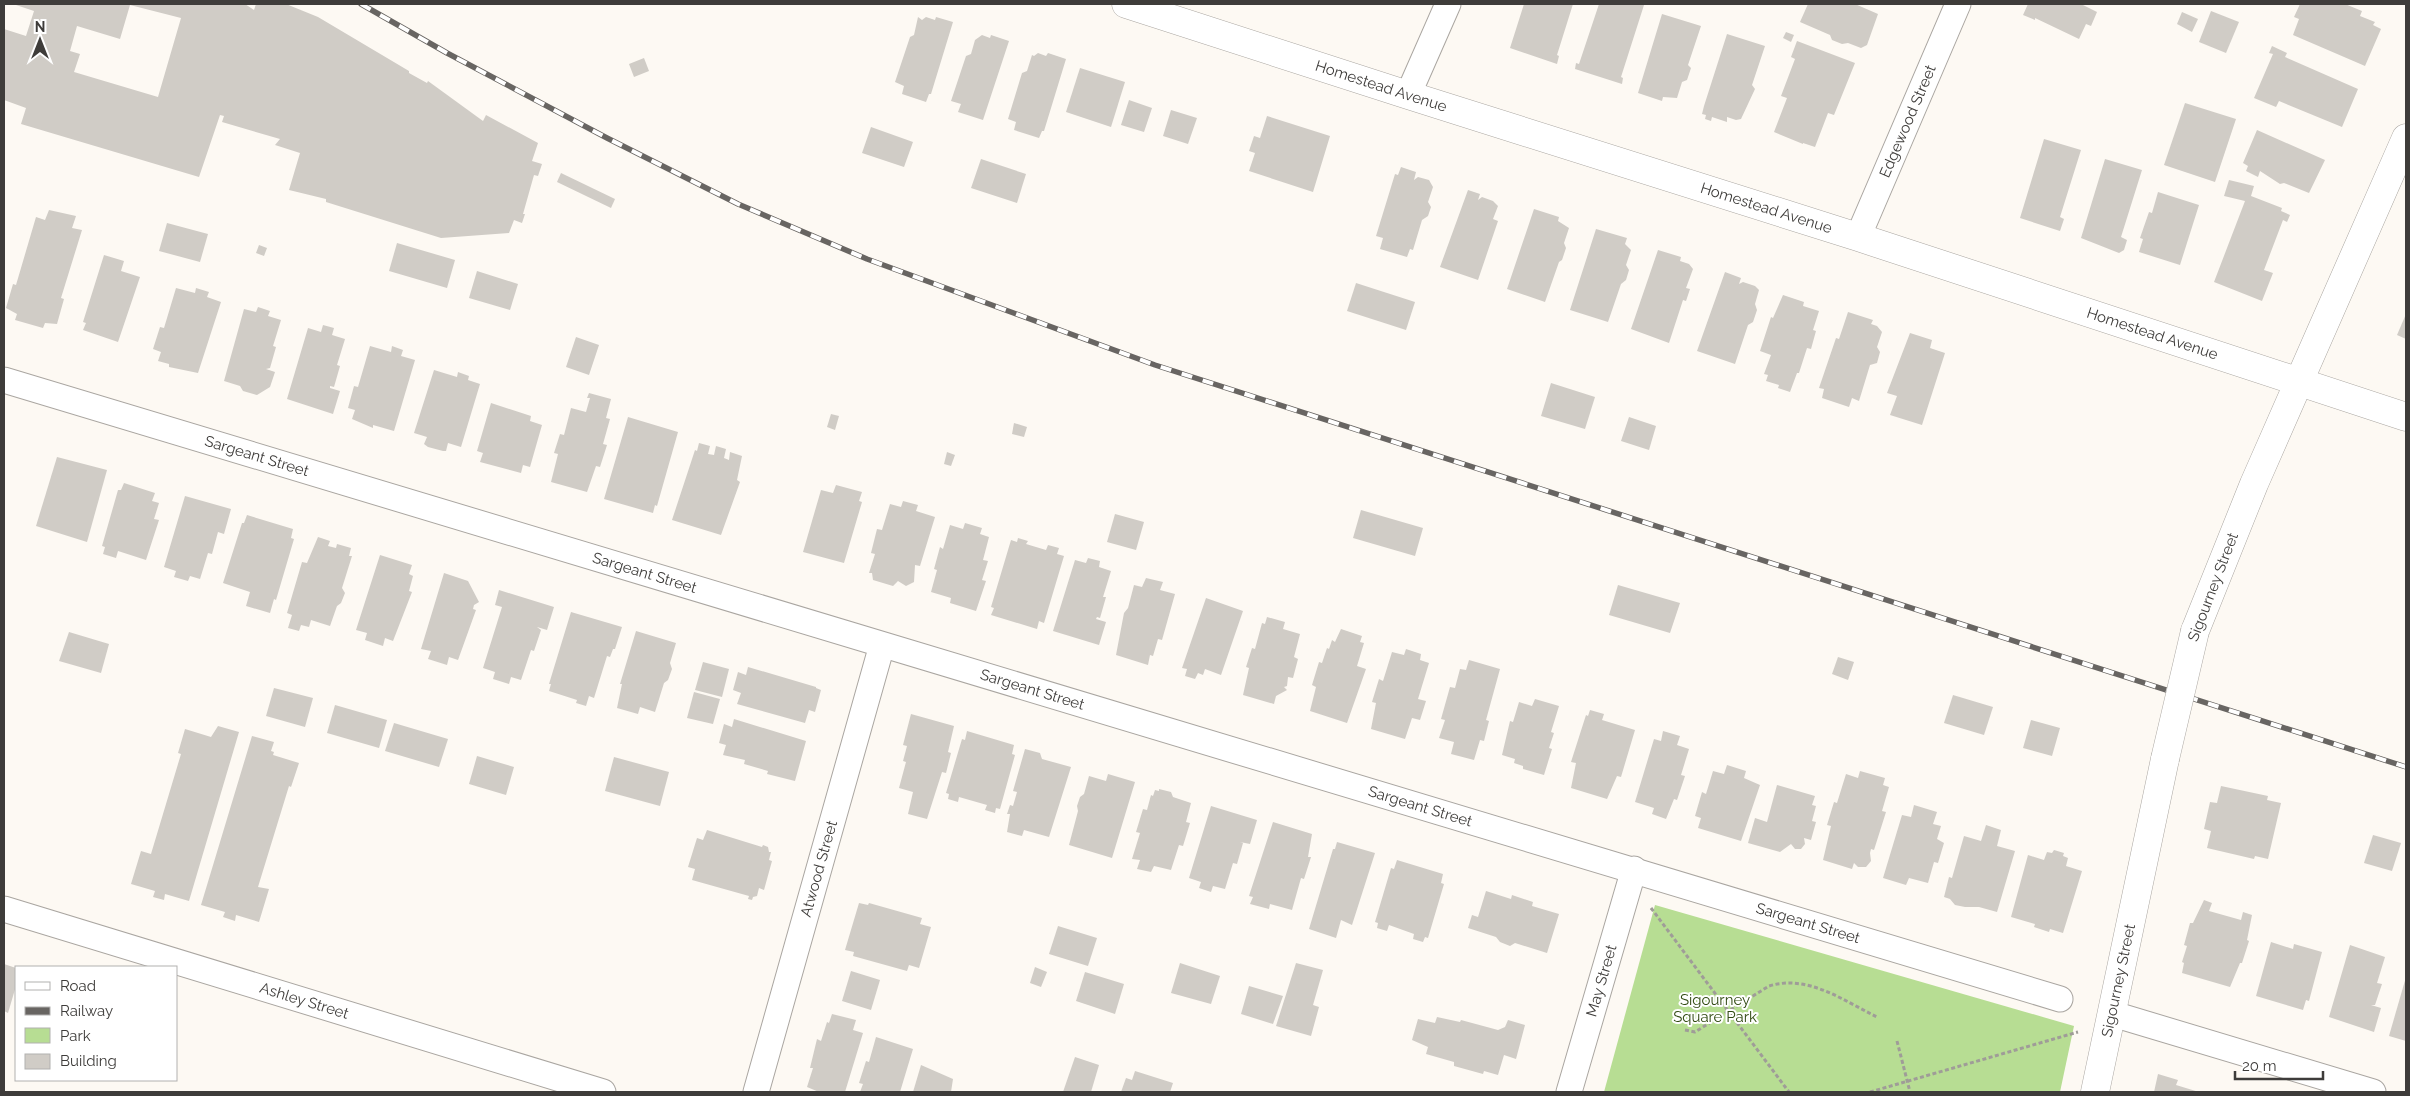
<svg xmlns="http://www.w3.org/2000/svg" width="2410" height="1096" viewBox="0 0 2410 1096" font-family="Raleway,sans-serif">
<rect width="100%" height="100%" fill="#fdf9f3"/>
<polygon fill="#b7dd93" points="1655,905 2074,1026 2060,1092 1604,1092"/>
<g fill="#d0ccc6" fill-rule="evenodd">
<path d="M 13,4 L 245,4 L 254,10 L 256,4 L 286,4 L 318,17 L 409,71 L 409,73 L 427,83 L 428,81 L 483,121 L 486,115 L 538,143 L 532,161 L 542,164 L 538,176 L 534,175 L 523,214 L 525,214 L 522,223 L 514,220 L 509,233 L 441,238 L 326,202 L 326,199 L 289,190 L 300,153 L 275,145 L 280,139 L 222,122 L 224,116 L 220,115 L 199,177 L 21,124 L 26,108 L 4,100 L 4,29 L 26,36 L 34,11 ZM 130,5 L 181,18 L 158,97 L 74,72 L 80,54 L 70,51 L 77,26 L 120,39 Z"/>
<polygon points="1524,4 1573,4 1557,55 1559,56 1557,64 1510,48"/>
<polygon points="1599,4 1644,5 1621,77 1623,78 1622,84 1575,69 1576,63 1579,64"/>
<polygon points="1808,4 1855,4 1878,14 1867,45 1861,48 1848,43 1842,44 1832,40 1830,35 1800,22"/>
<polygon points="2028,4 2081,4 2097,12 2091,26 2086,24 2079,39 2035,18 2035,20 2023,15"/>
<polygon points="2300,4 2345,4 2362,11 2360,16 2375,22 2373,25 2381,29 2365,66 2293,35 2299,19 2294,17"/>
<polygon points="2211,11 2239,22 2226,53 2199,42"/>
<polygon points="2182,12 2198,19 2192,32 2177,24"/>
<polygon points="1662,14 1701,26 1688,65 1691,68 1687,80 1682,82 1677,98 1663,97 1662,101 1638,93"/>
<polygon points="918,17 922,20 926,17 935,20 936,17 953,22 931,94 929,94 926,102 902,94 904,86 895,82 910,37 914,35"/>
<polygon points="1786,32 1794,35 1791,42 1783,38"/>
<polygon points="1727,34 1765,46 1752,85 1755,89 1741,119 1736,120 1727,117 1727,122 1712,117 1711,121 1705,119 1706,115 1702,114 1704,106"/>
<polygon points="982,35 990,38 991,35 1009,41 983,120 958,112 961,104 951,101 966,56 971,54 975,40"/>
<polygon points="1797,41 1855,63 1834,115 1828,113 1815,147 1803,143 1803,144 1774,132 1787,98 1781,96 1795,59 1791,57"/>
<polygon points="2272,46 2287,53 2285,57 2358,89 2342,127 2279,101 2276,107 2254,98 2273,54 2269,53"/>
<polygon points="1038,53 1046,56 1048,53 1066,59 1044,131 1042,131 1039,138 1014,130 1016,122 1008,119 1022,73 1027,71 1032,55 1034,56"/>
<polygon points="644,58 649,71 634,77 629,64"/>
<polygon points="1080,68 1125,82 1111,127 1066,112"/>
<polygon points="1129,100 1152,108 1144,132 1121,125"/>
<polygon points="2185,103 2236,119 2215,182 2164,165"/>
<polygon points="1171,110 1197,118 1188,144 1163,136"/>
<polygon points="1267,116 1330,136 1313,192 1249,171 1255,153 1249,151 1254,136 1260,138"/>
<polygon points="871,127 913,142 904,167 862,153"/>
<polygon points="2257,130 2325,160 2309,193 2284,183 2280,184 2260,171 2258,177 2246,171 2248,166 2243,163"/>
<polygon points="2044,139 2081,150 2060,217 2064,219 2060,231 2020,218"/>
<polygon points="981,159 1026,174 1017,203 971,188"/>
<polygon points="2105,159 2142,170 2121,237 2127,240 2124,250 2119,253 2081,238"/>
<polygon points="1401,167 1416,172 1414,180 1418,177 1429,180 1433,187 1428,202 1431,207 1428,216 1422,220 1413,250 1410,249 1407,257 1380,249 1383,238 1376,236 1395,174 1398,175"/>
<polygon points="561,173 615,199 611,208 557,182"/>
<polygon points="2229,180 2254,186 2251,196 2282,208 2281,211 2290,215 2287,222 2283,220 2264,270 2273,273 2262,301 2214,282 2245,201 2224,196"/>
<polygon points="1468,190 1480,194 1478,200 1482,197 1493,201 1498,206 1493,219 1498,221 1478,280 1440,267"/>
<polygon points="2158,192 2199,205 2180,265 2139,252 2143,239 2140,238 2149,212 2152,213"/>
<polygon points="1534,209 1559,217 1558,221 1569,228 1564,243 1566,248 1562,260 1559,262 1545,302 1507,289"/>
<polygon points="49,210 76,216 72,228 82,230 61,298 64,299 57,324 45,323 43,328 15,320 17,314 6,308 13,284 16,285 36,217 45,220"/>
<polygon points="167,223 208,234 200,262 159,251"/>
<polygon points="1596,229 1627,238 1625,244 1631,250 1626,265 1629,270 1626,280 1621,284 1608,322 1570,310"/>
<polygon points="397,243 455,260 447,288 389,271"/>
<polygon points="259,245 267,248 264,256 256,253"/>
<polygon points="1658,250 1681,257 1680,261 1689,264 1693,269 1686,288 1690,289 1686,301 1683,300 1669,343 1631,329"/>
<polygon points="104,255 124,261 121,271 140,277 118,342 83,330 86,323 83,322"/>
<polygon points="477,271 518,284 510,310 469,298"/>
<polygon points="1725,272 1741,278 1739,284 1743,282 1755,286 1759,290 1755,304 1757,310 1753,322 1748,325 1735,364 1697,351"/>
<polygon points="1356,283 1415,302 1406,330 1347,311"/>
<polygon points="176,288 195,293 196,288 209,292 207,297 221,302 198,373 169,367 169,364 158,361 161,352 153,349 160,327 164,328"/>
<polygon points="1783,295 1804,302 1803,306 1819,311 1813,330 1816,331 1811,349 1807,348 1799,373 1797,373 1790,392 1778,388 1779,385 1766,381 1768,375 1764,374 1771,355 1760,351 1771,317 1773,318"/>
<polygon points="258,307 270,311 268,316 281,320 273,346 276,347 270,368 266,369 275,372 270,387 257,395 243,391 240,386 224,381 244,309 256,312"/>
<polygon points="1848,312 1873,320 1871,324 1877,326 1882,332 1877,347 1880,352 1877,363 1870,365 1859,401 1852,398 1849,407 1822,398 1824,389 1819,388 1836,338 1839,339"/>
<polygon points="2406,314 2406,339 2397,335"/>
<polygon points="323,325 334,328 332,335 345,339 337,365 340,366 334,387 330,386 330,388 340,391 333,414 287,399 308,328 321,332"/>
<polygon points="1910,333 1932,340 1930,348 1945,353 1922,425 1890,415 1897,396 1887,393"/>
<polygon points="576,337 599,345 589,375 566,367"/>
<polygon points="370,346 391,352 392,346 403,350 401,356 415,360 394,431 373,425 373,428 352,419 355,410 348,408 354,386 358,387"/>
<polygon points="434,370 457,377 458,372 469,376 468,380 480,384 461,447 448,443 446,451 443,451 428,447 424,444 427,437 414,433"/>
<polygon points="1551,383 1595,397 1585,429 1541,416"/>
<polygon points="589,393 611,399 606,418 610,419 603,444 607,445 600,467 596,466 587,492 551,482 558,454 554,453 560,434 564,435 571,408 586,412 590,398 587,398"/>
<polygon points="491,403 531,416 530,421 542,425 530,467 523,465 521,473 480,462 483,453 477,451"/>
<polygon points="831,414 839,416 835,430 827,427"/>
<polygon points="628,417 678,432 657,506 655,505 653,513 604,499"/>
<polygon points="1629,417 1656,426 1649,450 1621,441"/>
<polygon points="1014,423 1027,427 1024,437 1012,434"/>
<polygon points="699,443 710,446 708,454 714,455 716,446 726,449 724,458 729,460 730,452 742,456 737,480 740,482 721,535 672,520 695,450 697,451"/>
<polygon points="947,452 955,455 951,466 944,464"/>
<polygon points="57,457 107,470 87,542 36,526"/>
<polygon points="124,483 155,493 152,501 159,503 154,519 159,520 146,560 118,551 116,558 103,554 105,547 102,546 118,490 121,490"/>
<polygon points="836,485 862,492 859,501 862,502 844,563 803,552 821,490 833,493"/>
<polygon points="185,496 231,509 224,534 218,532 212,554 208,553 200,579 190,576 188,581 174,577 176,571 164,567"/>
<polygon points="903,501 918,505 916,511 935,517 920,566 915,565 914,582 906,586 898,581 893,586 873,580 872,573 869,573 875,554 871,553 877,529 882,530 890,504 901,507"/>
<polygon points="1361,510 1423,528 1415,556 1353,538"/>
<polygon points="1115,514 1144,522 1136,550 1107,542"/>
<polygon points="247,515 293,529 291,538 294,539 276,600 274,599 270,613 246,606 250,592 223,583 242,523 244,523"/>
<polygon points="965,523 982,528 980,534 989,537 983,560 988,561 982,580 986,581 976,611 950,603 951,598 931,592 937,570 934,569 940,547 943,549 950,525 963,529"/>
<polygon points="318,537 330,541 328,546 336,548 337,544 351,548 349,556 352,556 342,588 345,593 341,603 337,606 330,626 311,620 309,627 301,625 299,631 288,628 292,615 287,613 302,562 307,563"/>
<polygon points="1018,538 1028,541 1026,544 1046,550 1048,545 1059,548 1057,554 1064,556 1044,623 1039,621 1037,629 991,615 994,608 991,607 1011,540 1017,542"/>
<polygon points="380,555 412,565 409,574 413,576 409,591 412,592 393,641 385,638 383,646 365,640 367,633 356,630"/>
<polygon points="1088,558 1100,561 1099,567 1111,571 1103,597 1106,597 1100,618 1097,617 1096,619 1106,622 1099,645 1053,631 1075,560 1086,563"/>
<polygon points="444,573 468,581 479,602 474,605 473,609 476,610 458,660 449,657 447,665 428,659 431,651 421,649"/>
<polygon points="1146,578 1163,582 1160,590 1175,594 1162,640 1158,639 1153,656 1150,655 1148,665 1116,655 1124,613 1128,608 1134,585 1142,587"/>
<polygon points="1618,585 1680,603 1670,633 1609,615"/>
<polygon points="499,590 554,607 547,630 537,627 541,630 534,651 531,650 521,680 511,677 509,684 493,679 495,672 483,668 502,607 495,605"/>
<polygon points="1206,598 1243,611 1221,675 1205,669 1203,675 1198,673 1195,679 1185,676 1187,669 1182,668"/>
<polygon points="571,612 622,627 615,649 613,649 610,657 607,656 594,698 589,696 586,706 576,703 577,700 549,691 551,684 549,684"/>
<polygon points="1267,617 1285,622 1283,629 1300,634 1294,657 1298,659 1293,678 1288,677 1287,686 1284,687 1287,690 1276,696 1274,704 1243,695 1249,668 1246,667 1252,648 1255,649 1262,623 1265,624"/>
<polygon points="1341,629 1362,636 1360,642 1364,643 1357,666 1366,669 1347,723 1310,711 1316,687 1312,685 1319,662 1322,663 1327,648 1329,649 1332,640 1335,642"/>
<polygon points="636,631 676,643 670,663 672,669 668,680 664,683 655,712 640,707 638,714 617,708 622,684 620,684"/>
<polygon points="69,632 109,644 101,673 59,661"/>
<polygon points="1406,649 1421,654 1420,660 1429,663 1418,699 1426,701 1420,720 1412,718 1405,739 1371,729 1376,703 1372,702 1379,679 1383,681 1392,652 1404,655"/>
<polygon points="1838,657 1854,662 1848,680 1832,674"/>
<polygon points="1469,660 1500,669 1486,720 1489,721 1484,741 1480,740 1474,760 1451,754 1454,742 1439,738 1445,720 1441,719 1450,687 1455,688 1460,669 1466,670"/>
<polygon points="703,662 729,669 722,697 695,690"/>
<polygon points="748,667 816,687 816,688 821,690 815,712 809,710 805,723 737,704 741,693 733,690 738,672 746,675"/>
<polygon points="274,688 313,698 305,727 266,716"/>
<polygon points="694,692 720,699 713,724 687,718"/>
<polygon points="1953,695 1993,707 1984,735 1944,723"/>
<polygon points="1535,699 1559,706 1551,732 1554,733 1549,748 1552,749 1544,775 1523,769 1523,766 1514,763 1515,759 1502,755 1510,721 1513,722 1519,702 1532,706"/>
<polygon points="335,705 387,720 379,748 327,733"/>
<polygon points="1590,710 1604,714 1602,720 1635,730 1621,777 1617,776 1607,799 1571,788 1576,763 1571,762 1586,715 1588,716"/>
<polygon points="911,714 954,726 948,752 951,753 946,773 942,772 927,819 908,814 913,792 899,788 906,762 903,761 907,746 903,745"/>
<polygon points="734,719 806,741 795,781 767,774 768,771 744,764 745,760 723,755 726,745 719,743 724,724 732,727"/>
<polygon points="2031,720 2060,728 2052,756 2023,748"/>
<polygon points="394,723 448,739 439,767 385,751"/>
<polygon points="218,726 239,732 189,901 165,894 164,900 153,897 155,891 131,884 141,851 151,854 181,754 178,753 185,729 211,737"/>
<polygon points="967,731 1014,745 1012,754 1015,755 1000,809 996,808 995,813 985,810 987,805 959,797 958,802 948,799 949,794 946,793 962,739 965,740"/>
<polygon points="1663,731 1680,736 1677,745 1689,749 1681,775 1685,776 1677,800 1674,799 1666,819 1652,814 1654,808 1635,802 1654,739 1661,741"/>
<polygon points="252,736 274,742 271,751 274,752 273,755 299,763 291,787 289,786 258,887 269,889 259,922 236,915 235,921 223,917 225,912 201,905"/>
<polygon points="1025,749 1040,753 1042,759 1071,767 1049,837 1024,830 1022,836 1007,832 1010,814 1007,814 1010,805 1013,806 1017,792 1013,791"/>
<polygon points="477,756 514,767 506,795 469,784"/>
<polygon points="614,757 669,772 660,806 605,791"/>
<polygon points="1727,765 1746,771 1744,778 1760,785 1741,841 1698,828 1701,818 1695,816 1702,792 1706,794 1713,771 1724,774"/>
<polygon points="1860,771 1885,778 1883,785 1889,787 1882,811 1886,812 1874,850 1871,849 1870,853 1871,861 1866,867 1858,867 1854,863 1852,869 1823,860 1831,826 1827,825 1834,802 1837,803 1846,774 1858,778"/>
<polygon points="1108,774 1135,782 1112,858 1069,845 1078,811 1077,806 1080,797 1084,794 1089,776 1106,781"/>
<polygon points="1777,785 1815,796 1812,805 1816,806 1812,821 1816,822 1811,840 1804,838 1805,844 1801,849 1795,849 1791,844 1780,852 1748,843 1755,818 1767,822"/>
<polygon points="2221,786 2268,796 2267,800 2281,803 2268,859 2255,856 2254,859 2207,848 2211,831 2204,829 2210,802 2217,803"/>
<polygon points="1159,789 1171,792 1173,797 1191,803 1186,822 1190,823 1183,846 1179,845 1171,870 1154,866 1151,872 1137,869 1140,860 1132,859 1140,833 1136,832 1143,809 1147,810 1151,795 1153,796 1155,790 1159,791"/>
<polygon points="1914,805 1937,812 1933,824 1941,826 1937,839 1944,843 1938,863 1934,862 1928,883 1909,878 1906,885 1883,878 1902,815 1911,817"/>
<polygon points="1211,806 1257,820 1250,844 1240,842 1243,843 1237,864 1233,863 1225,889 1213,886 1211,892 1199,888 1201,882 1189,878"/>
<polygon points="1273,822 1312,834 1308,857 1311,857 1304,879 1301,878 1292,910 1270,904 1269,909 1250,904 1253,897 1249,896"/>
<polygon points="1986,825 2001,830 1997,846 2015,851 1997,912 1979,907 1965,907 1955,905 1950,899 1944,897 1949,877 1952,878 1964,836 1981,841"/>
<polygon points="707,830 762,847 763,845 768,847 769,852 771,852 769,860 772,861 764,890 759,888 757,896 753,897 752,900 748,899 749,896 692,880 695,869 688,867 697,838 703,840"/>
<polygon points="2373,835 2401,843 2392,871 2364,863"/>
<polygon points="1337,842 1375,853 1352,925 1341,920 1336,938 1309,929 1333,849 1335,849"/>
<polygon points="2054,850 2064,853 2063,856 2068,858 2066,866 2082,871 2063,933 2050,929 2049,932 2034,927 2035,924 2011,917 2028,855 2044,860 2047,852 2052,853"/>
<polygon points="1397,860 1443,874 1441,883 1444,884 1428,938 1425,937 1423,942 1413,939 1414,934 1389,925 1387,931 1377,928 1378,923 1375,922 1391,868 1394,869"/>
<polygon points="1486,891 1511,899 1512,895 1533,902 1532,906 1559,914 1547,953 1515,943 1510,946 1500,942 1496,937 1468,928 1472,915 1478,917"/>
<polygon points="2204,900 2212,903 2209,911 2241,920 2243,912 2252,915 2247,940 2249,941 2242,963 2240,963 2230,987 2182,973 2184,963 2182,962 2187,946 2184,945 2190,923 2193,923"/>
<polygon points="859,903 868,905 869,903 922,918 920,924 931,927 919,968 909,965 907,971 853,956 854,952 845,950"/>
<polygon points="1058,926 1097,938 1088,966 1049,954"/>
<polygon points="2271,942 2293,949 2294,944 2322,952 2309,1001 2306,1000 2303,1010 2256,996"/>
<polygon points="2350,945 2385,957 2377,983 2382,984 2375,1005 2371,1005 2381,1008 2374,1032 2329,1017"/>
<polygon points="1180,963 1220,976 1211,1004 1171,993"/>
<polygon points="1296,963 1323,970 1313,1005 1319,1007 1311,1036 1276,1026"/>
<polygon points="4,964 16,968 16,986 8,1013 4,1011"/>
<polygon points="1035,967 1047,972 1041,987 1030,983"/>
<polygon points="851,971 880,980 871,1010 842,1001"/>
<polygon points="1085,972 1124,984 1115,1014 1076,1001"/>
<polygon points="2406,977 2406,1041 2389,1036"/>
<polygon points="1249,986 1283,996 1273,1024 1241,1014"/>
<polygon points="832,1014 856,1020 853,1030 863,1033 845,1092 819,1092 807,1087 813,1068 810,1068 817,1039 821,1041 827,1022 829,1023"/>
<polygon points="1437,1017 1460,1022 1461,1020 1498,1030 1505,1027 1508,1020 1525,1025 1516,1059 1504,1055 1498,1075 1484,1071 1483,1074 1454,1066 1454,1062 1426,1054 1428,1047 1412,1040 1418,1019 1435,1023"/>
<polygon points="876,1037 913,1049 900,1092 860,1092 863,1084 859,1083 866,1061 869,1062"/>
<polygon points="1075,1057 1099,1065 1091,1092 1063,1092"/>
<polygon points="921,1065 953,1079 951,1092 913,1092"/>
<polygon points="1135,1071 1173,1083 1170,1092 1121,1092 1126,1078 1132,1080"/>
<polygon points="2158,1074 2178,1080 2176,1085 2199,1092 2154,1092"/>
</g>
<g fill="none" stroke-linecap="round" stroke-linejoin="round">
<g stroke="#aaa6a1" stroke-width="27">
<g id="street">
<polyline points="1408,95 1448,4"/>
<path id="s1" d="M 1858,237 L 1958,4"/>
<path id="s2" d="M 4,380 L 2060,999"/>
<path id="s3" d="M 4,909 L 603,1092"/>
<polyline points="2113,1014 2373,1092"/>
<path id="s4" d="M 756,1092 L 882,645"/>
<path id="s5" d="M 1569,1092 L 1634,869"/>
</g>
</g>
<g stroke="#aaa6a1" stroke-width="29">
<g id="secondary">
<path id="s6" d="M 1126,4 L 1408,95 L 1858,237 L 2406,417"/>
<polyline points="2195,631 2254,484 2406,138"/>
<path id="s7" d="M 2095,1092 L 2165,759"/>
</g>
</g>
<g stroke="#9f9c98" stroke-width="3" stroke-dasharray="4 2.5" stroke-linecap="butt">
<polyline points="1651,908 1789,1092"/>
<path d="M 1685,1030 L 1695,1032 L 1769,986 C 1808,974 1844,1001 1877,1017"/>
<polyline points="1897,1041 1910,1092"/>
<polyline points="1870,1092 2078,1032"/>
</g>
<use href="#street" stroke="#fff" stroke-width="25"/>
<use href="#secondary" stroke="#fff" stroke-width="28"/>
<g stroke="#686562" stroke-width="5.5">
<polyline id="rail" points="361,4 447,53 607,138 738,204 867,259 1155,365 2406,767"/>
</g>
<use href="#rail" stroke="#fff" stroke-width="4" stroke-dasharray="11" stroke-linecap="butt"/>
<g stroke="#aaa6a1" stroke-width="29" stroke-linecap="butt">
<polyline id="secondary-bridge" points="2165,759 2195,631"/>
</g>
<use href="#secondary-bridge" stroke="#fff" stroke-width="28"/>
</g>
<g text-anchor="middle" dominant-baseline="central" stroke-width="4" stroke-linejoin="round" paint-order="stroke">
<g font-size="15" fill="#3e3c3a" stroke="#fff">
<text stroke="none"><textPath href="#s6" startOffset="268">Homestead Avenue</textPath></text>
<text stroke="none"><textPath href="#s1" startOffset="126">Edgewood Street</textPath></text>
<text stroke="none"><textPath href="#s6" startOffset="672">Homestead Avenue</textPath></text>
<text stroke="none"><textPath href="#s6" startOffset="1078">Homestead Avenue</textPath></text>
<text stroke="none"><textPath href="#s2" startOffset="264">Sargeant Street</textPath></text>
<text stroke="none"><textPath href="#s2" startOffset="669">Sargeant Street</textPath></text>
<text transform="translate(2213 587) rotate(-69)">Sigourney Street</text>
<text stroke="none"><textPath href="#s2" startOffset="1074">Sargeant Street</textPath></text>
<text stroke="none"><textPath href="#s2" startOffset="1479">Sargeant Street</textPath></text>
<text stroke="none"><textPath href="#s4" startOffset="232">Atwood Street</textPath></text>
<text stroke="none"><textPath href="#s2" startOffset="1884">Sargeant Street</textPath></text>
<text stroke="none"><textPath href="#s7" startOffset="114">Sigourney Street</textPath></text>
<text stroke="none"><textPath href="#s5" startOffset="116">May Street</textPath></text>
<text stroke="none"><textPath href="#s3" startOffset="314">Ashley Street</textPath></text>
</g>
<g font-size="15" fill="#314a12" stroke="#fff">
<text x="1715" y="1000">Sigourney<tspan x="1715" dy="17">Square Park</tspan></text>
</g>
</g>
<rect width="2410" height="1096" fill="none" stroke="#3e3c3a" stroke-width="10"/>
<rect x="15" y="966" width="162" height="115" fill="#ffffff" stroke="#b2b1b0"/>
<rect x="25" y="982" width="25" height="8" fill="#ffffff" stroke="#b2b1b0"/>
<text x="60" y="991" font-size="15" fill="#3e3c3a">Road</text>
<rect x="25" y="1007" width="25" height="8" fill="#686562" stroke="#b2b1b0"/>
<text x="60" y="1016" font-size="15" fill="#3e3c3a">Railway</text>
<rect x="25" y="1028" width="25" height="15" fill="#b7dd93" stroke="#b2b1b0"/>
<text x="60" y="1041" font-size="15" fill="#3e3c3a">Park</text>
<rect x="25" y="1054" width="25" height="15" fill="#d0ccc6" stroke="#b2b1b0"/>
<text x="60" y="1066" font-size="15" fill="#3e3c3a">Building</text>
<g transform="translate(40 40)" stroke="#ffffff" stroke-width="4" paint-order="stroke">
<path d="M0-4L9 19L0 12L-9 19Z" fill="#3e3c3a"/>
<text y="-8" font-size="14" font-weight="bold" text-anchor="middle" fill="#3e3c3a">N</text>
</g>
<path d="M2235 1071v8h88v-8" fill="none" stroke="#3e3c3a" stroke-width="2.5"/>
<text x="2242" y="1071" font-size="15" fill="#3e3c3a" stroke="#ffffff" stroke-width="4" paint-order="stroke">20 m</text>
</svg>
